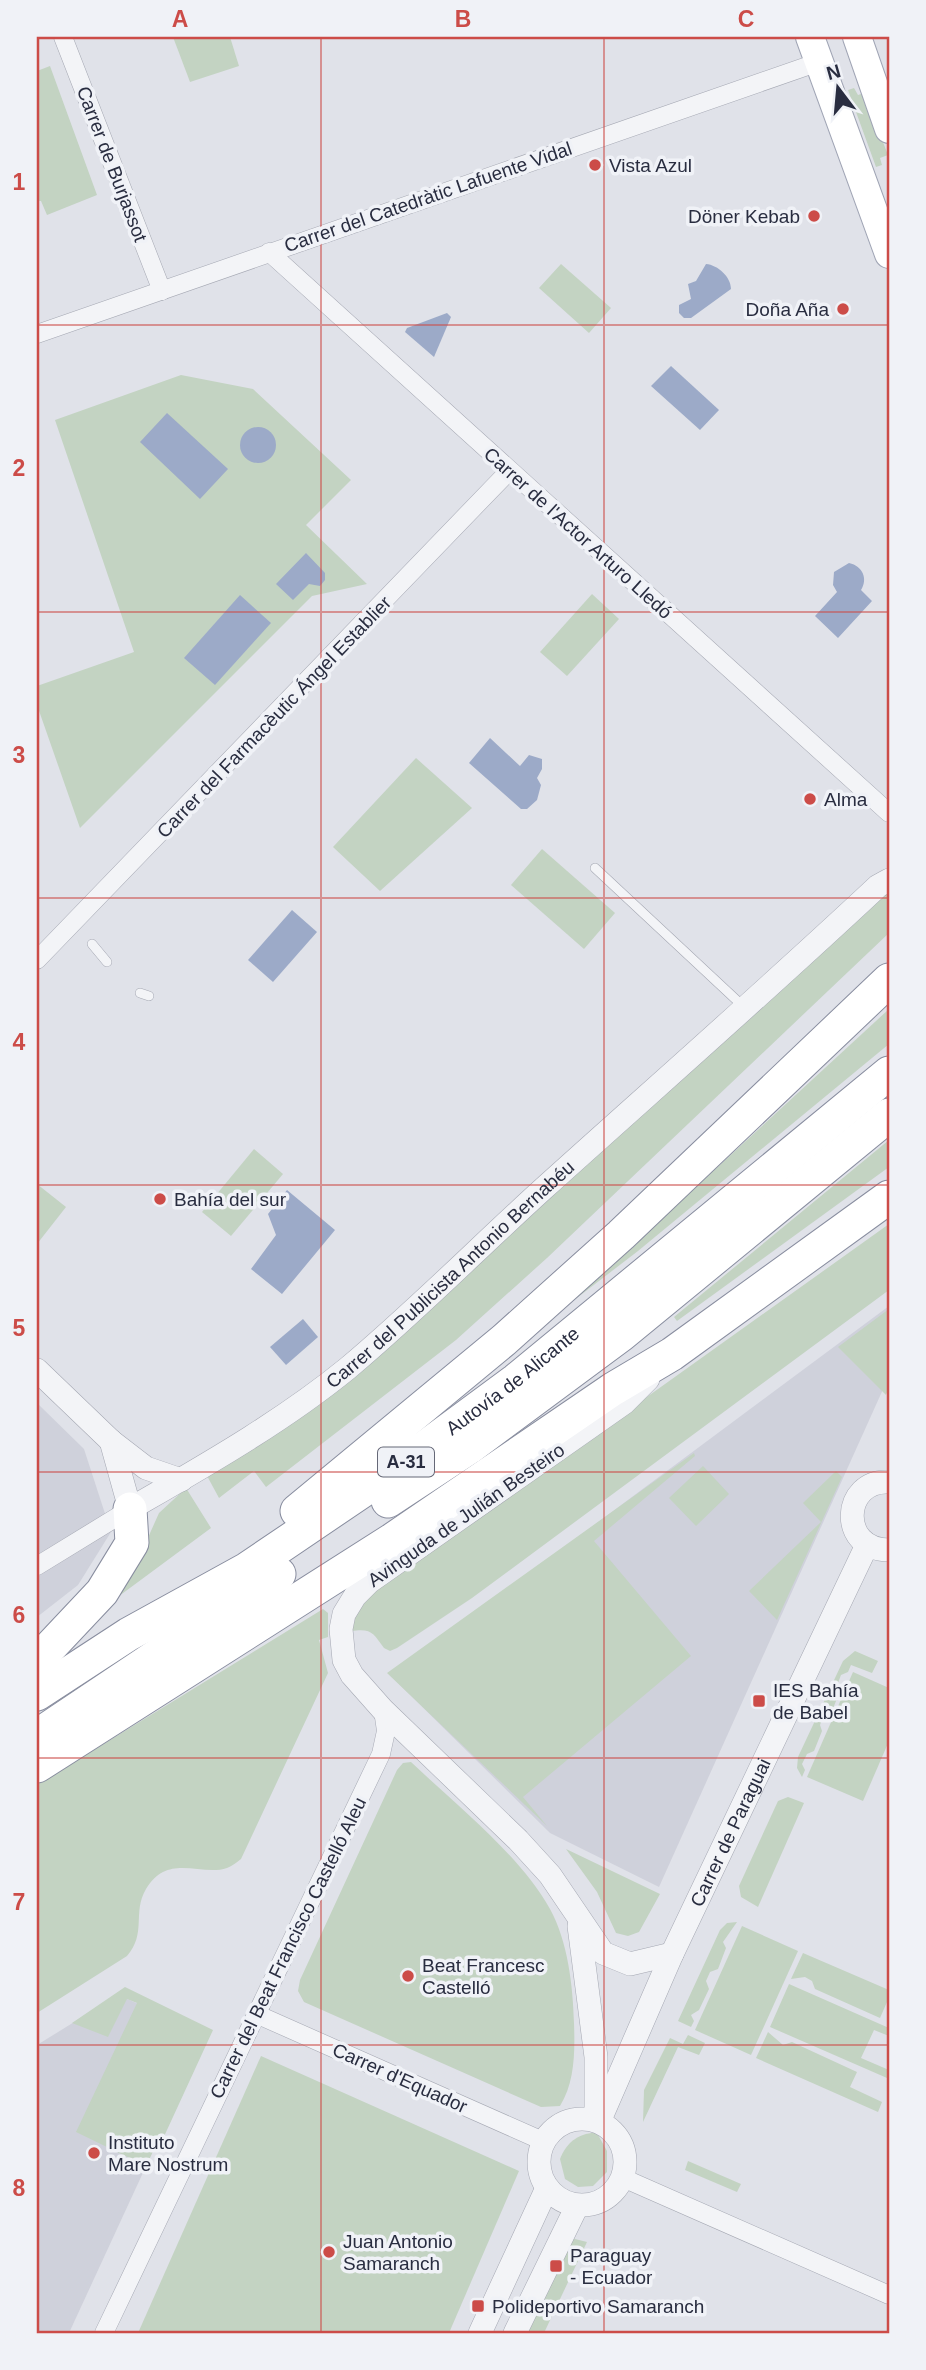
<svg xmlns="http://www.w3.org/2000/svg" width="926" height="2370" viewBox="0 0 926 2370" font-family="Arial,sans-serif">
<rect width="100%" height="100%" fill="#e0e2e9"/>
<g fill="#cfd1db">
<polygon points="889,1306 889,1376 659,1887 550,1833 391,1676"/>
<polygon points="37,1403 84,1449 111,1532 78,1585 37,1617"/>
<polygon points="118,1995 207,2034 69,2333 37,2333 37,2045"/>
</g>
<g fill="#c3d3c2">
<polygon points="173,37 230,37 239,66 190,82"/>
<polygon points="50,66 97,195 47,215 41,201 37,201 37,71"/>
<polygon points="854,88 858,95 864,93 888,155 880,158 882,165 876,167 848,90"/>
<polygon points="561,264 611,308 589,333 539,288"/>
<polygon points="181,375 253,389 351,480 306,525 367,584 312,596 80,828 37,705 37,686 134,652 55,420"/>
<polygon points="592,594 619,619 567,676 540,652"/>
<polygon points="416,758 472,808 380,891 333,847"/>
<polygon points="542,849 615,913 584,949 511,885"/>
<polygon points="889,891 889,933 547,1258 456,1340 266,1487 254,1471 219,1498 206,1474 539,1205"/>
<polygon points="889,1009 889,1044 638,1251 569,1304"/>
<polygon points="889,1140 889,1167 677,1321 674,1317"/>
<polygon points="254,1149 283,1174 231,1236 202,1212"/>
<polygon points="37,1184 66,1207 37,1244"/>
<path d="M 889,1224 L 889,1290 L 472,1598 L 397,1648 L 390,1651 L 384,1648 C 373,1633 372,1628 351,1631 L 354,1618 L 370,1595 Z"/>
<polygon points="889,1309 889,1387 886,1395 838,1347"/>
<polygon points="694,1453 695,1456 594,1541 691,1656 523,1797 547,1826 387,1673"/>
<polygon points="703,1466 729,1494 696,1526 669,1498"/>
<polygon points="836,1471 842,1477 777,1620 749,1591 821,1522 803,1503"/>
<polygon points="186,1488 211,1528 111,1602 138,1560 159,1513"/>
<path d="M 323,1609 L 328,1613 L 328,1637 L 319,1640 L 328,1673 L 241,1859 C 237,1862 232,1866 227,1868 C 201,1877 168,1852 146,1889 C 132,1913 147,1933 127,1956 L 37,2013 L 37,1785 Z"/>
<polygon points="855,1651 878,1661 872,1673 851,1665 848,1672 841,1675 838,1683 840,1691 832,1711 824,1714 820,1725 822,1731 814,1751 807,1754 802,1764 805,1770 802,1777 797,1768 798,1757 843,1661"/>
<polygon points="853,1672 889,1688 889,1741 863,1801 807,1777"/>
<path d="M 411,1762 C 455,1804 521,1856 550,1909 C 568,1942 573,1986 574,2023 C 575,2051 575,2082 560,2106 L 541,2107 L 304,2002 L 298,1991 L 300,1980 L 397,1770 L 403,1763 Z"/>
<polygon points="788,1797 804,1803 758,1907 741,1897 739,1886 778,1801"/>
<polygon points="566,1849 660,1894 639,1932 628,1936 616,1933 597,1892"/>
<polygon points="737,1922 723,1942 726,1948 718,1969 710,1972 706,1981 709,1989 699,2010 691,2015 694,2021 691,2027 678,2021 720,1930 727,1923"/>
<polygon points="742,1926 798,1951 751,2055 695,2030"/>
<polygon points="803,1953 889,1990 889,2003 887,2002 880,2018 815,1989 812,1981 805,1977 791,1979"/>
<polygon points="789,1984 889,2028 889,2036 874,2030 861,2058 889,2070 887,2078 770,2027"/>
<polygon points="125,1987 213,2030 161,2143 158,2141 146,2166 76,2132 137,2003 127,1999 108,2037 72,2023"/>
<polygon points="768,2032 783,2045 792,2042 857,2072 850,2087 882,2102 878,2112 756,2058"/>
<polygon points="688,2035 705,2043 699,2055 678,2047 643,2122 644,2090 670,2038 683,2044"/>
<polygon points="261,2056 519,2171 449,2333 138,2333"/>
<path d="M 597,2133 L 607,2151 L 607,2172 L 593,2186 L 578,2187 L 565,2179 L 560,2159 C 566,2143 579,2132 597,2133 Z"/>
<polygon points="688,2161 741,2184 737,2192 685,2170"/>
<polygon points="571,2238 587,2242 544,2333 522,2333"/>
</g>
<g fill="#9caac8">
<path d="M 706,264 C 718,265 731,277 731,289 L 691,318 L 684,318 L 679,313 L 679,305 L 691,299 L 688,284 L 696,281 Z"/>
<polygon points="447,313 451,317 434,357 405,332 407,328"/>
<polygon points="671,366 719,410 700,430 651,386"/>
<polygon points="167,413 228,469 200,499 140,442"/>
<circle cx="258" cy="445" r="18"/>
<polygon points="306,553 325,573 325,580 320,586 309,584 293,600 276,584"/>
<path d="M 849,563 C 863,566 868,579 861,590 L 872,601 L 838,638 L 815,616 L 837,592 L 833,585 L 834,572 Z"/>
<polygon points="240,595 271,623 215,685 184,658"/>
<polygon points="490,738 520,766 529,755 542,759 542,769 537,778 541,785 537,800 527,809 521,809 469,763"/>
<polygon points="292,910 317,932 273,982 248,960"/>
<polygon points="287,1190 335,1230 282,1294 251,1269 276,1235 268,1214"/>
<polygon points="303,1319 318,1337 286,1365 270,1347"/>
</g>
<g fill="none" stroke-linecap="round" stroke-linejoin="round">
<g stroke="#a5a8b3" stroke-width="10">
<g id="service">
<polyline points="595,868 745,1008"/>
<polyline points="92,944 107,962"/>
<polyline points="140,993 149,996"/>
</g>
</g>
<g stroke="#a5a8b3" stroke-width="19">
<g id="minor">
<polyline points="63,37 162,291"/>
<polyline points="269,252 889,813"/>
<polyline points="37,334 819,62"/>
<polyline points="37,960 509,471"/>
<polyline points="37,1566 130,1509"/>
<polyline points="256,2014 545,2142"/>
<polyline points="623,2178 889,2295"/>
<polyline points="104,2333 381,1754 386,1731 383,1710"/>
</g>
</g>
<g stroke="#a5a8b3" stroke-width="24">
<g id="tertiary">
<polyline points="37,1370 111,1441 146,1468 181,1480"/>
<polyline points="648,1379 624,1403 369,1582 355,1596 344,1614 341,1629 344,1660 352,1675 383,1710 518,1840 550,1875 603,1953 630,1964 672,1954"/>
<path id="s1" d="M 111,1441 L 130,1509 C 204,1466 282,1422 348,1368 C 416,1311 478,1248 543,1189 C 655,1088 768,989 878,886 L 889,880"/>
<path d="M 889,1482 C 842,1479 838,1550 889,1550"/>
<polyline points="579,1926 596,2057 596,2118"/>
<circle cx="582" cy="2162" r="43"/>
<path id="s2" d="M 599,2122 L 672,1954 L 867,1545"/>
<polyline points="480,2333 547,2188"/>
<polyline points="515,2333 577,2206"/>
</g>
</g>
<g stroke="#a0a5b5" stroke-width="30">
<g id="primary">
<polyline points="810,37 889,254"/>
<polyline points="857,37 889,129"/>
</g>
</g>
<g stroke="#888d9f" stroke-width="35">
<g id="motorway">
<polyline points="388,1501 470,1447 621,1335 889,1115"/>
<polyline points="297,1511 504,1340 621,1235 889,980"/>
<polyline points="37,1661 102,1592 132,1543 130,1509"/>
<path id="s3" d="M 37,1694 L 129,1634 L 247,1569 L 405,1462 L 516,1380 L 889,1073"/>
<polyline points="37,1736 279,1574"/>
<polyline points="37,1766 392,1540 613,1389 672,1354 889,1197"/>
</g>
</g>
<use href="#service" stroke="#f3f4f7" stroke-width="9"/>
<use href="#minor" stroke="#f3f4f7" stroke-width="18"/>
<use href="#tertiary" stroke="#f3f4f7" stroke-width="23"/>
<use href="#primary" stroke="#fff" stroke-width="28"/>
<use href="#motorway" stroke="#fff" stroke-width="33"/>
</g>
<path fill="none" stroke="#cc4c48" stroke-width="2" stroke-opacity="0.55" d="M 321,37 L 321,2333M 604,37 L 604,2333M 37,325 L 889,325M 37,612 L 889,612M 37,898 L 889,898M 37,1185 L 889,1185M 37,1472 L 889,1472M 37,1758 L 889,1758M 37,2045 L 889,2045"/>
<g fill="#cc4c48" stroke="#f0f2f7" stroke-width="2.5">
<circle cx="595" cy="165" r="7"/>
<circle cx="814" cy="216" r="7"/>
<circle cx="843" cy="309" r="7"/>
<circle cx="810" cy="799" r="7"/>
<circle cx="160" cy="1199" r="7"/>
<rect x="752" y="1694" width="14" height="14" rx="3.5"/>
<circle cx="408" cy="1976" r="7"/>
<circle cx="94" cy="2153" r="7"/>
<circle cx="329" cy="2252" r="7"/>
<rect x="549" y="2259" width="14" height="14" rx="3.5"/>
<rect x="471" y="2299" width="14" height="14" rx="3.5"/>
</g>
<g text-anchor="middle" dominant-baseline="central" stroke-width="7" stroke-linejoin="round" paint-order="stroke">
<rect fill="#f0f2f7" stroke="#656877" stroke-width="2" x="378" y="1447.5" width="56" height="29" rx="5"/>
<g font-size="18" font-weight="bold" fill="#292d40">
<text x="406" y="1462">A-31</text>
</g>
<g font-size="19" fill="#292d40" stroke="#f0f2f7">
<text transform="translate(112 164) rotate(69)">Carrer de Burjassot</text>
<text transform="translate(428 197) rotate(-19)">Carrer del Catedràtic Lafuente Vidal</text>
<text transform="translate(578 533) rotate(42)">Carrer de l'Actor Arturo Lledó</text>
<text transform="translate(274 717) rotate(-46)">Carrer del Farmacèutic Ángel Establier</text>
<text stroke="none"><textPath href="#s1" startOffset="469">Carrer del Publicista Antonio Bernabéu</textPath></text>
<text stroke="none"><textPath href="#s3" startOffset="570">Autovía de Alicante</textPath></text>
<text transform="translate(466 1515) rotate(-35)">Avinguda de Julián Besteiro</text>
<text stroke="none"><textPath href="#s2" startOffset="318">Carrer de Paraguai</textPath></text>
<text transform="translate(288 1948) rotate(-64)">Carrer del Beat Francisco Castelló Aleu</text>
<text transform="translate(400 2078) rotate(24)">Carrer d'Equador</text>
</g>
<g font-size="19" fill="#292d40" stroke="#f0f2f7" text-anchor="start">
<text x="609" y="165">Vista Azul</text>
<text x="800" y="216" text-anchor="end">Döner Kebab</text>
<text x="829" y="309" text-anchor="end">Doña Aña</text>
<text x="824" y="799">Alma</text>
<text x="174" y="1199">Bahía del sur</text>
<text x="773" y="1690">IES Bahía<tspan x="773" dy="22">de Babel</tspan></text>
<text x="422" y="1965">Beat Francesc<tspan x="422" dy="22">Castelló</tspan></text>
<text x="108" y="2142">Instituto<tspan x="108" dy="22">Mare Nostrum</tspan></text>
<text x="343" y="2241">Juan Antonio<tspan x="343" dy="22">Samaranch</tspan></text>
<text x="570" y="2255">Paraguay<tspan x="570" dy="22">- Ecuador</tspan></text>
<text x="492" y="2306">Polideportivo Samaranch</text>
</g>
</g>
<rect width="926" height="2370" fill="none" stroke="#f0f2f7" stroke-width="77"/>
<g transform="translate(838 88) rotate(344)" stroke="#f0f2f7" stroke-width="5" paint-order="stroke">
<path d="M0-5L12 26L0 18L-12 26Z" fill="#292d40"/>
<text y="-10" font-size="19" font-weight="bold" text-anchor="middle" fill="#292d40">N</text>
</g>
<rect x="38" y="38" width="850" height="2294" fill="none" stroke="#cc4c48" stroke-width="2.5"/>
<g font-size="23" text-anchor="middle" font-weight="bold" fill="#cc4c48">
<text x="180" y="27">A</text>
<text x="463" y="27">B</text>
<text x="746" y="27">C</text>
<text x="19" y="190">1</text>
<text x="19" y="476">2</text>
<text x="19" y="763">3</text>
<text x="19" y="1050">4</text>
<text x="19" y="1336">5</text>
<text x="19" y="1623">6</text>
<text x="19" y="1910">7</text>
<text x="19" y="2196">8</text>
</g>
</svg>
